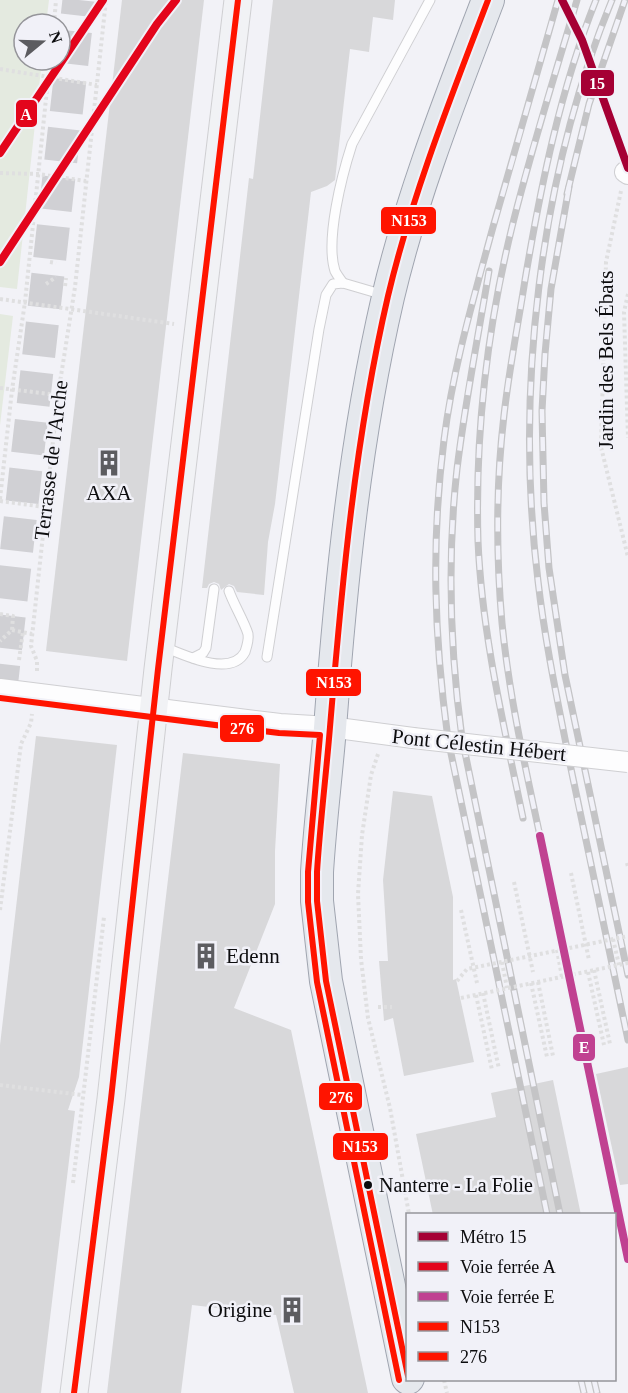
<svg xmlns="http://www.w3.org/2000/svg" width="628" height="1393" viewBox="0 0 628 1393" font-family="Georgia,serif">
<rect width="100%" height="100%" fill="#f2f2f7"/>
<g fill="#e4eae0">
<polygon points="0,0 49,0 46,24 24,24 24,60 42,60 17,289 0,287"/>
<polygon points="0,314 13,316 0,425"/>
</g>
<g fill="#d8d8da">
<polygon points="122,0 204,0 127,661 46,651"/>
<polygon points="273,0 395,0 393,20 373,17 369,52 350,49 335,180 327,186 311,192 275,504 268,542 264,595 237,592 234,586 229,584 221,590 219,584 214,582 209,584 207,588 202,588 249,178 253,179"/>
<polygon points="36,736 117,745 79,1077 68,1110 75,1111 41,1393 0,1393 0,1045"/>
<polygon points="183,753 280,764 275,851 275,904 234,1008 291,1030 368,1393 294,1393 276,1315 192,1305 181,1393 107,1393"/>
<polygon points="393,791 432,796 453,897 453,980 456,979 474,1062 404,1076 393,1018 384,1021 379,961 388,961 383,880"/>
<polygon points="628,1067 628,1184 620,1185 596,1074"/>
<polygon points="553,1080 581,1215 433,1215 416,1134 496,1117 491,1093"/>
</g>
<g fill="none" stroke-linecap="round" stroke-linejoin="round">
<polyline stroke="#d0d0d4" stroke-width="33" stroke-dasharray="33 16" stroke-linecap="butt" points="0,697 79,0"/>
<g stroke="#cfcfd2" stroke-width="11">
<g id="lane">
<path d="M 343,283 C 340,279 337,275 335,271 C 325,240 342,175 352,144 L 430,0"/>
<path d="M 164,647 C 184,655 231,678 245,652 C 247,646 249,640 248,634 C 245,623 233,603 229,591"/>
<polyline points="267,657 319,329 326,295 333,284 343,283 384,295"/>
<polyline points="193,658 203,653 206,648 214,589"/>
</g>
</g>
<g stroke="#cfcfd2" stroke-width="22">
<g id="street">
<polyline points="625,172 628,174"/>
<polyline points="0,689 280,724 330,727 413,738"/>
</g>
</g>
<g stroke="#cfcfd2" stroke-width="29">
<polyline id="secondary" points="74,1393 111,1099 158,669 238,0"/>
</g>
<g stroke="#a0a5b0" stroke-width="34">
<path id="primary" d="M 408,1378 L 326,981 L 317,901 L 317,872 C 320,824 326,776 330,728 C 341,581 355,440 388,297 C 412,195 451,97 488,0"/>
</g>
<g stroke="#dfdfe0" stroke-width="4" stroke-dasharray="3 3" stroke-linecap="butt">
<polyline points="54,24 56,0"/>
<polyline points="0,69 97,85"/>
<polyline points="0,173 38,174 86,181"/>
<polyline points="621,191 606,262 601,447 628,557"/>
<polyline points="50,262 56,263"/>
<polyline points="46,284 56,277"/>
<polyline points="65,286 66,278"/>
<polyline points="628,294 624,312 628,438"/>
<polyline points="0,299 174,324"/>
<polyline points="0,388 58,395"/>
<polyline points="0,499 12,390 25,302 50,60"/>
<polyline points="0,501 45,507"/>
<polyline points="0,614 13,616 12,630 0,641"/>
<polyline points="12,630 32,634"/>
<polyline points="19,660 23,632"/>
<polyline points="37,671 37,661 31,646 58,395 75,287 106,0"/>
<polyline points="378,754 371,775 362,835 358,894 361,959 368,1018 390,1108 409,1214"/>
<polyline points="627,863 628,867"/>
<polyline points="571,873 589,960"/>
<polyline points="514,882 533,972"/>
<polyline points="0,910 21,744 31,723 32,714"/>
<polyline points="461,910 477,983"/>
<polyline points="613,939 619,965"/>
<polyline points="557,950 562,977"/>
<polyline points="502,962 507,988"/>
<polyline points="594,970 610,1044"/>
<polyline points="588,972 604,1045"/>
<polyline points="538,982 553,1056"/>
<polyline points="531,983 547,1057"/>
<polyline points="483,993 499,1069"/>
<polyline points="476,995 492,1070"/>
<polyline points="378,1007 392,1007"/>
<polyline points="0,1085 82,1095"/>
<polyline points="73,1183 104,917"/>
<polyline points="444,1380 447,1393"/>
</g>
<use href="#lane" stroke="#fdfdfe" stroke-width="9"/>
<use href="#street" stroke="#fdfdfe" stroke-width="20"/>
<use href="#secondary" stroke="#f1f2f5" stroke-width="27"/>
<use href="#primary" stroke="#e5e8ed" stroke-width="32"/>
<g stroke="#c4c4c6" stroke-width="7">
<g id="rail">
<path d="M 612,0 C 539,177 515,392 538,581 C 545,642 558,703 570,764 C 589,856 609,948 628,1040"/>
<polyline points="569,187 551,289 545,354 542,411 544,503 549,568 565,675 628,975"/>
<polyline points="567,194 589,104 625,0"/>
<path d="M 489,271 C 478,337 465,403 457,469 C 447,559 450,649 462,738 L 560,1214"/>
<path d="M 523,818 C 504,726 482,635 478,541 C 475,436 487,329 512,227 C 531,150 555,75 577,0"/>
<path d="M 540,836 C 525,766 509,695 502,623 C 496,554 496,483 504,415 C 509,370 518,325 525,280 C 541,185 560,90 596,0"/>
<path d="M 547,1214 L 448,739 C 434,636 431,542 444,440 C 453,367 474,297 493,227 C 515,152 536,76 558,0"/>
<polyline points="581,1380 584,1393"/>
<polyline points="594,1380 597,1393"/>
</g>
</g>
<use href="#rail" stroke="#f1f1f8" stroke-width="4.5" stroke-dasharray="14" stroke-linecap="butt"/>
<g stroke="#cfcfd2" stroke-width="22" stroke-linecap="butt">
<polyline id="street-bridge" points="413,738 628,762"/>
</g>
<g stroke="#dfdfe0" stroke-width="4" stroke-dasharray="3 3" stroke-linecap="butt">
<polyline points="457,981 467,969 628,936"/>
<polyline points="461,998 628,963"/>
</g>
<use href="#street-bridge" stroke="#fdfdfe" stroke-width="20"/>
<g stroke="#f1f1f8" stroke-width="10">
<g id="bus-1">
<path d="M 408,1376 L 326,981 L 317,901 L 317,872 C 320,824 326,776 330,727 C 342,583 355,438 388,296 C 412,195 451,97 488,0"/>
<polyline points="74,1393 111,1099 158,669 238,0"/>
</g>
</g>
<g stroke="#f1f1f8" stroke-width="10">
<polyline id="bus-2" points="0,698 279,733 320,735 308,872 308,902 317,982 399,1380"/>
</g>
<use href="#bus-1" stroke="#ff1400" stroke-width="6"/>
<use href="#bus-2" stroke="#ff1400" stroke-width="6"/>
<g stroke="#f1f1f8" stroke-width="12">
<g id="rail-1">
<polyline points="0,153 103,0"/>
<polyline points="0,262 157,24 176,0"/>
</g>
</g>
<g stroke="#f1f1f8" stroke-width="12">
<polyline id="rail-2" points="540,836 628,1259"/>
</g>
<use href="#rail-1" stroke="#e3051c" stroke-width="8"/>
<use href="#rail-2" stroke="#c04191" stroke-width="8"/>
<g stroke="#f1f1f8" stroke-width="12">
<polyline id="metro-1" points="562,0 582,40 628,168"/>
</g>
<use href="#metro-1" stroke="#a50034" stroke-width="8"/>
</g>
<defs>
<g id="building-bare" transform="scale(2.07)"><path d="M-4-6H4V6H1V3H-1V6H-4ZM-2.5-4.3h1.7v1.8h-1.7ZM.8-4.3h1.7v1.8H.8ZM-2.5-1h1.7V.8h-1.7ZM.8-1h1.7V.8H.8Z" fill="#5c5c60" stroke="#f1f1f8" stroke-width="2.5" paint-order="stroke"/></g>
</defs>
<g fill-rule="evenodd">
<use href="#building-bare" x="109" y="463"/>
<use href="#building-bare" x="206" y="956"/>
<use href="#building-bare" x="292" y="1310"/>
</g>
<circle fill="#0c0c0e" stroke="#f1f1f8" stroke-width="2" cx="368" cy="1185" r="5"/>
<g text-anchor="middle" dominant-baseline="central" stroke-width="5" stroke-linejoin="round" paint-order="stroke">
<g font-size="20" fill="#0c0c0e" stroke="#f1f1f8" text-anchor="start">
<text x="379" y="1185">Nanterre - La Folie</text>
</g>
<g font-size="21" fill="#0c0c0e" stroke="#f1f1f8">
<text transform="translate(606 360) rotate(-90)">Jardin des Bels Ébats</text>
<text transform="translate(51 460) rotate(-83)">Terrasse de l'Arche</text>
<text transform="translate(479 745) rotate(6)">Pont Célestin Hébert</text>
</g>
<g font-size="21" fill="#0c0c0e" stroke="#f1f1f8">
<text x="109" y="493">AXA</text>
<text x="226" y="956" text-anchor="start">Edenn</text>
<text x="272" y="1310" text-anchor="end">Origine</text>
</g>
</g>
<g stroke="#f1f1f8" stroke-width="2">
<rect x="580" y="69" width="35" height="28" rx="6" fill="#a50034"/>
<rect x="15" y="99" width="23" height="29" rx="6" fill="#e3051c"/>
<rect x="380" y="206" width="57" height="29" rx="6" fill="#ff1400"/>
<rect x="305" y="668" width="57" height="29" rx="6" fill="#ff1400"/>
<rect x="219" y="714" width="46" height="29" rx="6" fill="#ff1400"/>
<rect x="572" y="1033" width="24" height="29" rx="6" fill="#c04191"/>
<rect x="318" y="1082" width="45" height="29" rx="6" fill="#ff1400"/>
<rect x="332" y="1132" width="57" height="29" rx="6" fill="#ff1400"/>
</g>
<g font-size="16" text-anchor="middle" font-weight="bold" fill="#fff">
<text x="597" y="89">15</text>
<text x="26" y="120">A</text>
<text x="409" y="226">N153</text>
<text x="334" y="688">N153</text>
<text x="242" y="734">276</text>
<text x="584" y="1053">E</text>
<text x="341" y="1103">276</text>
<text x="360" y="1152">N153</text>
</g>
<rect x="406" y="1213" width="210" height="168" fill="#f1f1f8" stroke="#95959a" stroke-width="1.5"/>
<rect x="418" y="1232" width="30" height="9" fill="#a50034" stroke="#95959a" stroke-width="1.5"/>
<text x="460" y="1243" font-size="18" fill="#0c0c0e">Métro 15</text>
<rect x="418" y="1262" width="30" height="9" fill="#e3051c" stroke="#95959a" stroke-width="1.5"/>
<text x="460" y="1273" font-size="18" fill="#0c0c0e">Voie ferrée A</text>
<rect x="418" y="1292" width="30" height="9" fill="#c04191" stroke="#95959a" stroke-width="1.5"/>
<text x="460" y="1303" font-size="18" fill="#0c0c0e">Voie ferrée E</text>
<rect x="418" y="1322" width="30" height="9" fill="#ff1400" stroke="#95959a" stroke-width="1.5"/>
<text x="460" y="1333" font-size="18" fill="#0c0c0e">N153</text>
<rect x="418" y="1352" width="30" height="9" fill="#ff1400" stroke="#95959a" stroke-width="1.5"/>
<text x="460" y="1363" font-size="18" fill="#0c0c0e">276</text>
<g transform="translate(42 42) rotate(71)"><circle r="28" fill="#f1f1f8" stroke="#95959a" stroke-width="1.5"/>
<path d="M0-4.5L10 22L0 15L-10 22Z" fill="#5c5c60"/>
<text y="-9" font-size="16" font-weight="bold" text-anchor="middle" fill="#0c0c0e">N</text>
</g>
</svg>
